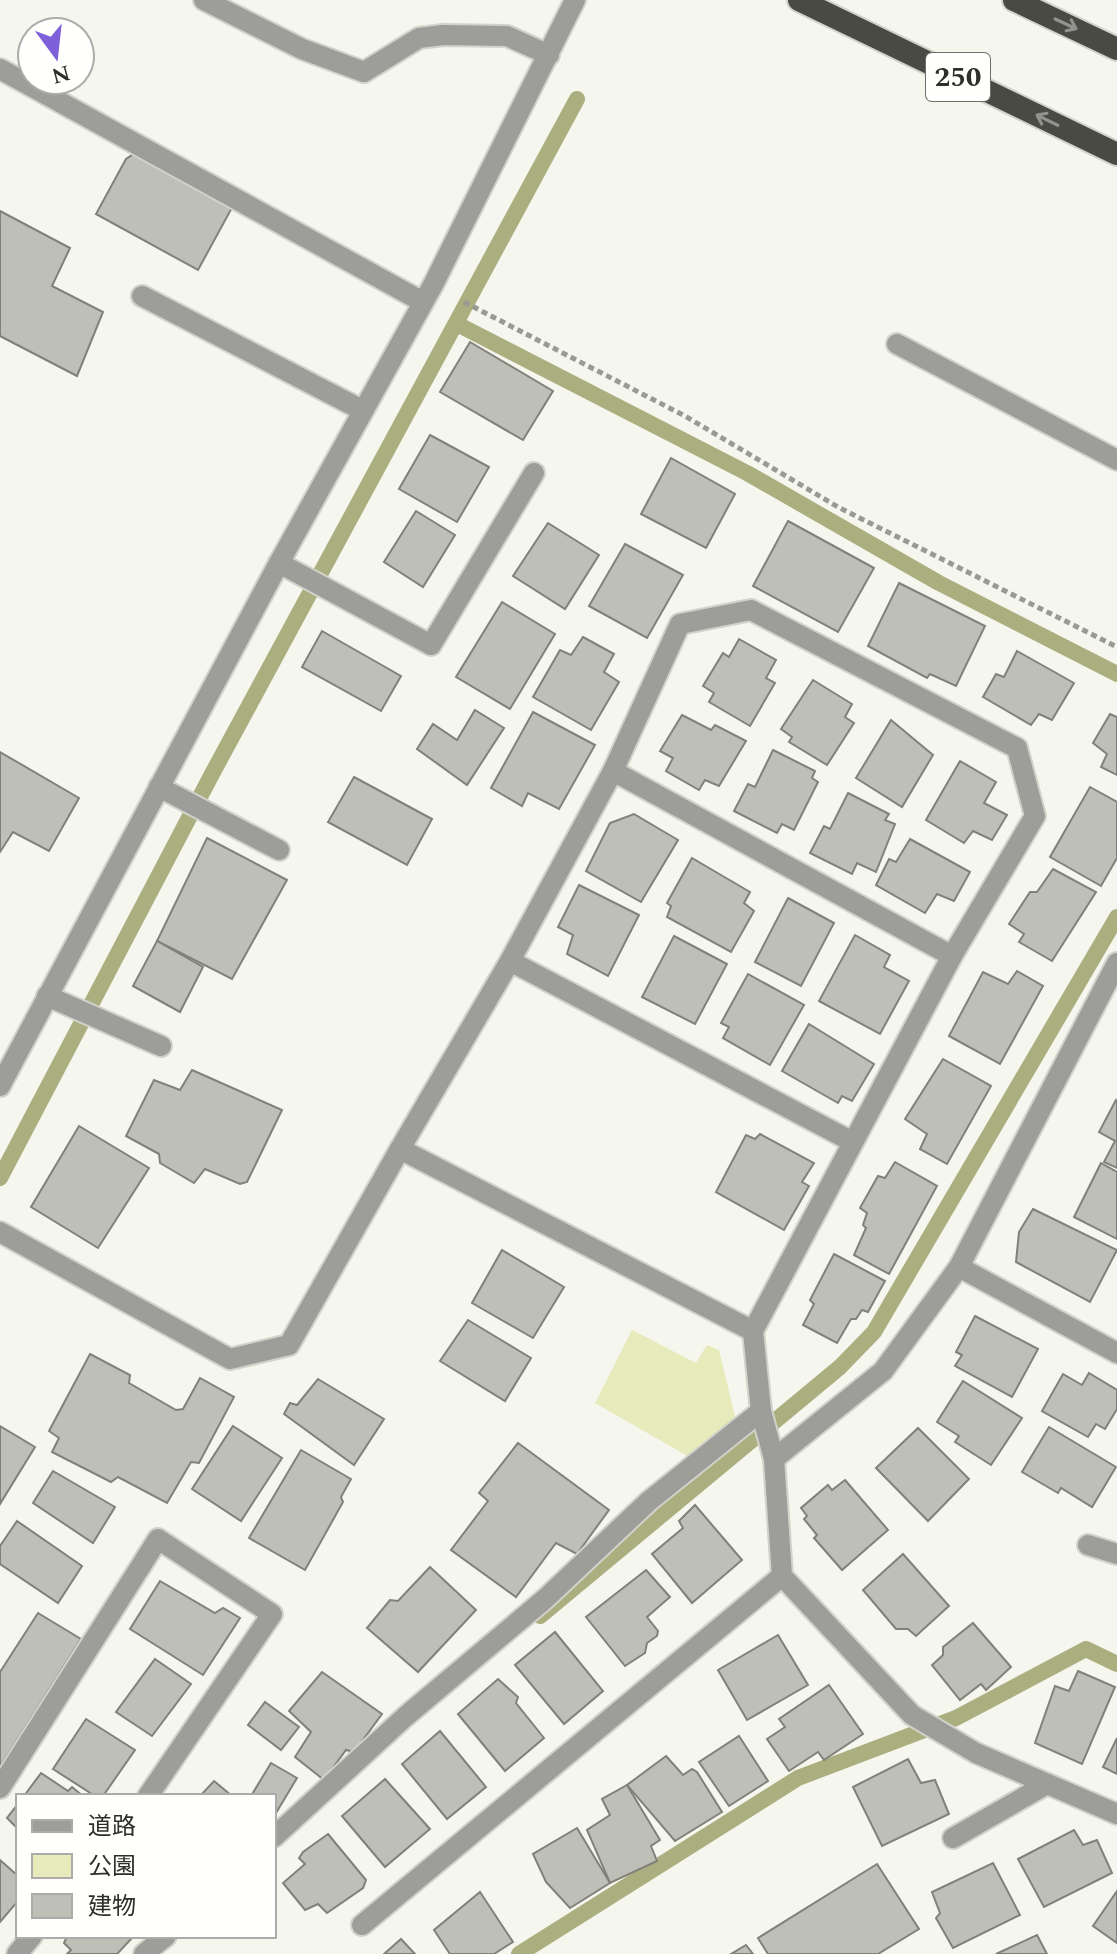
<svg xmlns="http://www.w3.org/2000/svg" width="1117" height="1954" viewBox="0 0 1117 1954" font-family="Spectral,'Noto Sans JP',serif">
<rect width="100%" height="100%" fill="#f5f6ed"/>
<polygon fill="#e7eabb" points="632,1330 696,1363 707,1345 719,1350 739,1433 700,1463 595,1403"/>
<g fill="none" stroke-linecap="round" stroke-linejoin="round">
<g stroke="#abae7f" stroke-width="16">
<polyline points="457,324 747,473 939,583 1117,674"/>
<polyline points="0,1178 212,774 577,99"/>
<polyline points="540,1616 840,1367 874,1332 1117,917"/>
<polyline points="519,1954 798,1778 956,1718 1086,1649 1117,1664"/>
</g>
</g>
<g fill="#bebfb7" stroke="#81817a" stroke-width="2">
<polygon points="138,151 234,204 198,270 96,214 126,159"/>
<polygon points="0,211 70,248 52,286 103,312 77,376 0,336"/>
<polygon points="470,342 553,391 523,440 440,392"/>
<polygon points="430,435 489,467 457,522 399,489"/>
<polygon points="671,458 735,494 706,548 641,514"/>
<polygon points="416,511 455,535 423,587 384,562"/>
<polygon points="788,521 874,568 838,632 753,586"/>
<polygon points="548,523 599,555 565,609 513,576"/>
<polygon points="625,544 683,575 647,638 589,606"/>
<polygon points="899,583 985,626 956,686 930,674 927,678 868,646"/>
<polygon points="502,602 555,634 510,709 456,677"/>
<polygon points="322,631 401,676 381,711 302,667"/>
<polygon points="583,637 614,654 604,672 619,682 591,730 533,697 560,650 571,655"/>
<polygon points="739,639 776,660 766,678 775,683 750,726 709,702 714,693 703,686 723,653 729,657"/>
<polygon points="1017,651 1074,683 1052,720 1039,714 1031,725 983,697 996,674 1004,677"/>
<polygon points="813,680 852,704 845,717 854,723 827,765 789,742 792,737 781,729"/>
<polygon points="475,710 504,728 467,785 417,749 433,724 457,740"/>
<polygon points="533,712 595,745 559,809 528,793 522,806 491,788"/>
<polygon points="1110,714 1117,717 1117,775 1101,767 1107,754 1093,743"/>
<polygon points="682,715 711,730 715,725 746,741 719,786 705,780 699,790 666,771 673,758 660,751"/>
<polygon points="891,720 933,755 902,807 856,778"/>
<polygon points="773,750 815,771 812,778 818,782 794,830 782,824 777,833 734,811 748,784 755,787"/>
<polygon points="0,752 79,798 49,851 13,832 0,852"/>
<polygon points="960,761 996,782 984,803 1007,815 992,840 973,831 964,843 926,820"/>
<polygon points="354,777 432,819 407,865 328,822"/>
<polygon points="1090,787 1117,802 1117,858 1101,886 1050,857"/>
<polygon points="848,793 889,814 885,820 895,824 876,872 857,863 852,874 810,853 824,826 830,829"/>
<polygon points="634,814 678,840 641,902 586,871 610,823"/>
<polygon points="207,838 287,880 232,979 157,941"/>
<polygon points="910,839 970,872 954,901 937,894 925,913 876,885 889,859 896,862"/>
<polygon points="692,858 750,892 744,903 754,911 731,952 667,917 671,906 667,903"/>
<polygon points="1053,869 1096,892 1052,961 1019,942 1024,934 1009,924 1030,892 1037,892"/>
<polygon points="579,885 639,915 608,976 567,954 573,935 558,927"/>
<polygon points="788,898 834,923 801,986 755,962"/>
<polygon points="855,935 890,955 884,967 909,981 880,1034 819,1001"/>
<polygon points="674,936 727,964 695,1024 642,997"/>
<polygon points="157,941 203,967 180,1012 133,986"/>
<polygon points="1017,971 1043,986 1000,1064 949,1036 983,972 1008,984"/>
<polygon points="748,974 804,1005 770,1065 723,1038 729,1027 721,1023"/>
<polygon points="809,1024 874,1064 852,1101 842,1096 838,1103 782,1071"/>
<polygon points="943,1059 991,1086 947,1164 920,1149 927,1134 905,1119"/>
<polygon points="192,1070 282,1110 247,1182 240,1184 205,1169 194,1183 160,1163 159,1154 126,1136 154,1080 180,1090"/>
<polygon points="1116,1100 1117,1101 1117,1168 1104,1162 1115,1141 1099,1132"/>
<polygon points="79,1126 149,1168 98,1248 31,1207"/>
<polygon points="760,1134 814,1163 802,1182 809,1186 784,1230 716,1192 746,1135 755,1139"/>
<polygon points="895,1162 937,1186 889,1274 854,1255 866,1228 863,1225 867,1213 860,1208 878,1176 885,1178"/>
<polygon points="1101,1163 1117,1172 1117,1239 1074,1217"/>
<polygon points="1033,1209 1117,1250 1090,1302 1016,1262 1019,1232"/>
<polygon points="502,1250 564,1287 533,1338 472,1303"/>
<polygon points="834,1254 885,1281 868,1312 862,1310 856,1319 851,1319 837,1343 803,1325 814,1304 810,1300"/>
<polygon points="975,1316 1038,1349 1012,1397 955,1366 962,1355 956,1352"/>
<polygon points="468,1320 531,1358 505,1401 440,1361"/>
<polygon points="90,1354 130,1375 129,1383 176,1410 183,1409 200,1378 234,1397 199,1463 191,1462 167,1503 118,1477 111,1482 52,1452 59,1438 49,1431"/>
<polygon points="1089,1373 1117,1390 1117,1409 1105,1429 1096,1424 1088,1437 1042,1411 1063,1374 1082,1385"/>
<polygon points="318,1379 384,1419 354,1465 284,1414 290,1403 297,1405"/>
<polygon points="963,1381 1022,1418 991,1465 955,1442 959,1436 937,1422"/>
<polygon points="0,1426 35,1447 0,1504"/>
<polygon points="233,1426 282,1458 241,1521 192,1489"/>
<polygon points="1049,1427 1116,1467 1092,1507 1061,1488 1058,1493 1022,1472"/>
<polygon points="918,1428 969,1479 928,1521 876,1468"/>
<polygon points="518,1443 609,1510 577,1554 556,1543 516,1597 451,1550 488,1501 479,1493"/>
<polygon points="301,1450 351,1479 341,1497 343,1502 305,1570 249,1538"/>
<polygon points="53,1471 115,1507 93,1543 33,1503"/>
<polygon points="845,1480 888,1530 842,1570 814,1538 817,1535 804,1519 807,1516 801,1508 828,1485 832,1490"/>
<polygon points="695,1505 742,1560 692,1603 652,1554 683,1528 679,1521"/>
<polygon points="17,1521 82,1566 58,1603 0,1564 0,1546"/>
<polygon points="903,1554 949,1606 916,1636 908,1629 896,1629 863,1590"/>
<polygon points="430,1567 476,1610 418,1672 367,1628 390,1600 398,1601"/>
<polygon points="646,1570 670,1597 647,1617 658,1631 657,1636 647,1643 645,1653 625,1666 586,1617"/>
<polygon points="160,1581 215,1613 223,1608 240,1618 203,1675 130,1629"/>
<polygon points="38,1613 81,1639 0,1767 0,1672"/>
<polygon points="973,1623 1011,1667 986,1690 981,1684 960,1700 932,1665 943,1655 943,1647"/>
<polygon points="555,1632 603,1691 564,1724 515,1665"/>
<polygon points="778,1635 808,1685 747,1720 718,1670"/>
<polygon points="155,1659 191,1684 152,1736 116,1712"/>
<polygon points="1078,1671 1115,1687 1082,1764 1035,1743 1055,1686 1069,1691"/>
<polygon points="322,1672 382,1714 354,1752 346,1750 324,1780 295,1757 311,1732 289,1711"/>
<polygon points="498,1679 518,1697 516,1703 544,1738 505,1771 458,1714"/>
<polygon points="829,1685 863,1734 824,1760 818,1752 789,1771 767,1739 785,1727 779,1719"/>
<polygon points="265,1702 299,1727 281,1750 248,1725"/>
<polygon points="86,1719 135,1750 103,1796 95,1796 53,1769"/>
<polygon points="440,1731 486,1787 447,1819 402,1764"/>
<polygon points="739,1736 768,1781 729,1806 699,1762"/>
<polygon points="1117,1738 1117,1774 1103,1767"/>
<polygon points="666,1756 683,1775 692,1769 697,1772 722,1812 675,1841 627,1785"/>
<polygon points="908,1759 921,1783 935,1780 949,1814 882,1846 853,1787"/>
<polygon points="271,1763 297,1778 276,1813 274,1796 251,1796"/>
<polygon points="41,1773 68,1791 72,1787 83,1796 24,1796"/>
<polygon points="385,1779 430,1829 385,1867 342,1816"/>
<polygon points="214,1781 232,1796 200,1796"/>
<polygon points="627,1785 660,1840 651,1846 657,1861 610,1883 587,1830 610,1815 602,1799"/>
<polygon points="18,1804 18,1829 7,1818"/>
<polygon points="577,1828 610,1883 570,1908 546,1882 533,1854"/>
<polygon points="1074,1830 1083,1845 1097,1840 1112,1873 1044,1907 1018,1859"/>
<polygon points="328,1834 366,1880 363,1888 327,1913 318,1904 305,1910 283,1883 305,1864 299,1858 303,1852"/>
<polygon points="0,1860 18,1876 18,1901 0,1922"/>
<polygon points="993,1863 1020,1915 953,1948 936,1918 940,1913 932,1892"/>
<polygon points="877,1864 919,1929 878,1954 768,1954 758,1938"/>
<polygon points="1117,1891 1117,1943 1093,1926"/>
<polygon points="480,1892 513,1942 494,1954 450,1954 434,1930"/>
<polygon points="1037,1935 1047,1954 996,1954"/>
<polygon points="67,1936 134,1936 117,1954 67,1954 71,1950 64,1943"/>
<polygon points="401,1939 415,1954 384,1954"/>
<polygon points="746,1945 753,1954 731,1954"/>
</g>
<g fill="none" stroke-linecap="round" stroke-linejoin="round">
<g stroke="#d1d2ca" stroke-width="24">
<g id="service">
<polyline points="204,0 302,49 364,72 419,38 443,35 507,36 549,55"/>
<polyline points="897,344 1117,460"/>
<polyline points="159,787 279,850"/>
<polyline points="47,996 161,1046"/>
<polyline points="274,1837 406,1716 545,1599 649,1501 761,1411"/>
<polyline points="144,1954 166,1936"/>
</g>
</g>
<g stroke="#d1d2ca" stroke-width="24">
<g id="minor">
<polyline points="0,69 423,302"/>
<polyline points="142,296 362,410"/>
<polyline points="279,563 431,645 534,473"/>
<polyline points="613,771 952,956"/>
<polyline points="510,961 851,1141"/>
<polyline points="400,1149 510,961 613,771 680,624 751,610 1017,748 1035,816 952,956 753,1331"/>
<polyline points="0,1232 230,1359 289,1345 400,1149 753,1331 761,1411 774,1459 782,1576 912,1715 976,1753 1117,1814"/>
<polyline points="959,1267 1117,1353"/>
<polyline points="774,1459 883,1371 959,1267 1117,963"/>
<polyline points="1088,1545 1117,1554"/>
<polyline points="0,1788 158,1539 272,1614 148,1796"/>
<polyline points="953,1838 1047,1784"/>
<polyline points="362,1925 782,1576"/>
<polyline points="17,1954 32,1936"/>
</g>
</g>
<g stroke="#d1d2ca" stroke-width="24">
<polyline id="tertiary" points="0,1086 279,563 434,283 575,0"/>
</g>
<g stroke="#d1d2ca" stroke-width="26">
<g id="trunk">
<polyline points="799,0 1117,154"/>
<polyline points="1014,0 1117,49"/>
</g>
</g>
<polyline stroke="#9a9a94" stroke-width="5" stroke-dasharray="6 4" stroke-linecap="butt" points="464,302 685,416 838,507 1117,647"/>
<use href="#service" stroke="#9d9d9a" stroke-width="20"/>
<use href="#minor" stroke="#9d9d9a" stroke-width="20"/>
<use href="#tertiary" stroke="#9d9d9a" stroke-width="20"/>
<use href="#trunk" stroke="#494a44" stroke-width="22"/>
</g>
<defs><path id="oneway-shaft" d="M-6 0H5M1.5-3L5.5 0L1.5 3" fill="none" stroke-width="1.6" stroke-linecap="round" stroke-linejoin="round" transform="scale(2)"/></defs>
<g stroke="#92928e">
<use href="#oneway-shaft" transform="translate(1066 24) rotate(25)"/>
<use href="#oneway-shaft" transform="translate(1047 120) rotate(-154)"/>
</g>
<g text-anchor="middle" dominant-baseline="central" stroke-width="8" stroke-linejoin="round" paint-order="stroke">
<rect fill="#fffffe" stroke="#6d6d6a" stroke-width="2" x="926" y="53" width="64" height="48" rx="6"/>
<g font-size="28" font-weight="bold" fill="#2e2e2b">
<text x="958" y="77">250</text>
</g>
</g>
<rect x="16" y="1794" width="260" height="144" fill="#fffffe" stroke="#ababaa" stroke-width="2"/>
<rect x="32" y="1820" width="40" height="12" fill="#9d9d9a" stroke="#ababaa" stroke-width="2"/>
<text x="88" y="1834" font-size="24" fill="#2e2e2b">道路</text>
<rect x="32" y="1854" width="40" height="24" fill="#e7eabb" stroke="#ababaa" stroke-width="2"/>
<text x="88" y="1874" font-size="24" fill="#2e2e2b">公園</text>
<rect x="32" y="1894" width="40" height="24" fill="#bebfb7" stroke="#ababaa" stroke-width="2"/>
<text x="88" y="1914" font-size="24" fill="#2e2e2b">建物</text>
<g transform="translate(56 56) rotate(165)"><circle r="38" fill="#fffffe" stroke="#ababaa" stroke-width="2"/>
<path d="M0-6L14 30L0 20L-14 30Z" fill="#7e60db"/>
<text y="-12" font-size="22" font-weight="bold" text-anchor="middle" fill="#2e2e2b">N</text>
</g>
</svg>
